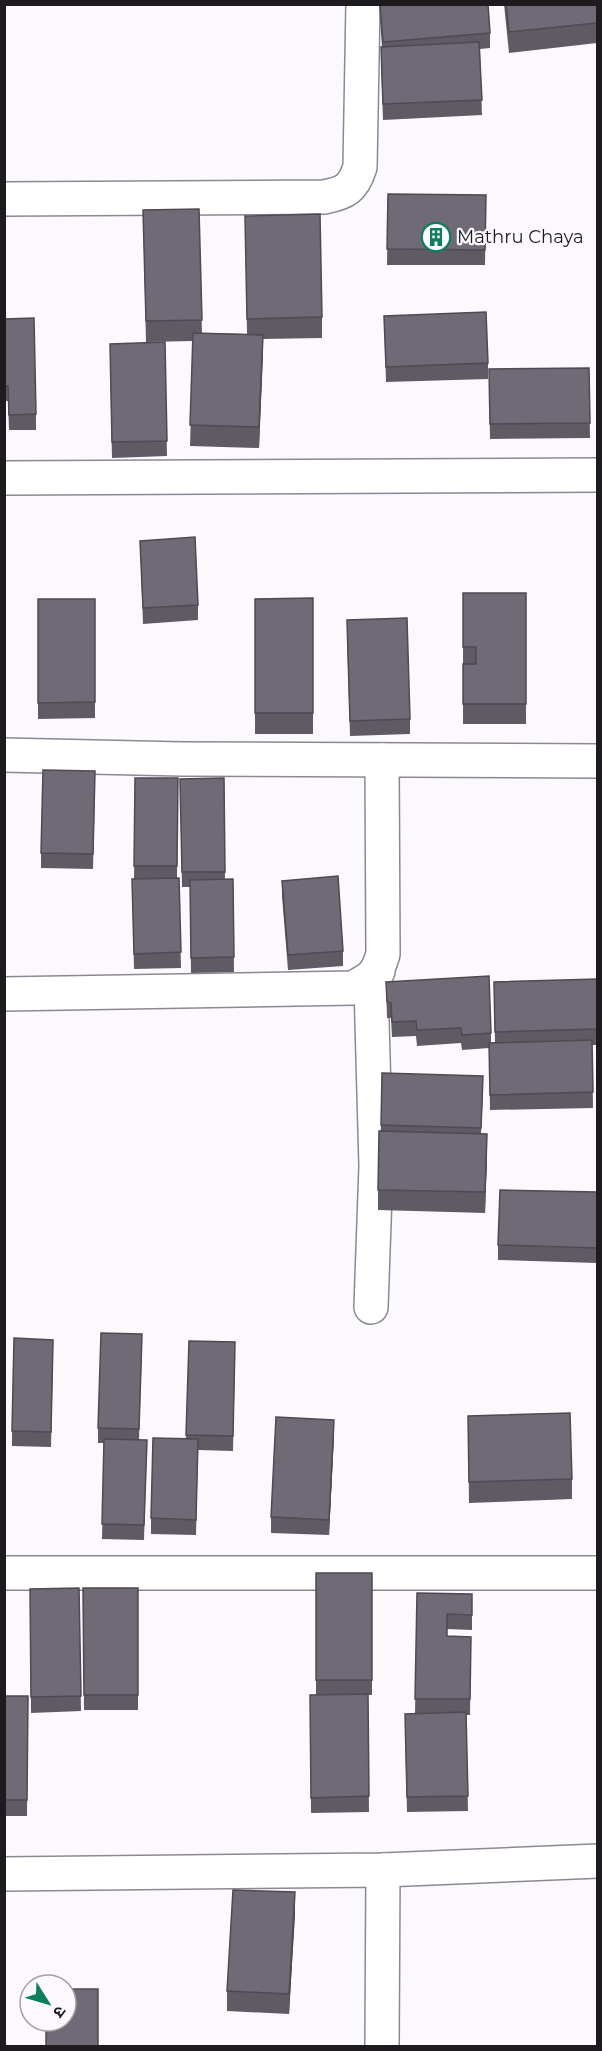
<svg xmlns="http://www.w3.org/2000/svg" width="602" height="2051" viewBox="0 0 602 2051" font-family="Montserrat,'Noto Sans Devanagari',sans-serif">
<rect width="100%" height="100%" fill="#fbf9fe"/>
<g fill="none" stroke-linecap="round" stroke-linejoin="round">
<g stroke="#8c8893" stroke-width="36">
<g id="minor">
<path d="M 4,199 L 324,197 C 345,193 353,189 360,167 L 363,4"/>
<polyline points="4,478 598,475"/>
<polyline points="4,755 182,759 598,761"/>
<path d="M 4,994 L 353,988 C 372,978 377,975 383,954 L 382,760"/>
<polyline points="371,1307 376,1166 371,985 378,971"/>
<polyline points="4,1573 598,1573"/>
<polyline points="4,1874 383,1870 598,1861"/>
<polyline points="382,2046 383,1870"/>
</g>
</g>
<use href="#minor" stroke="#fff" stroke-width="33"/>
</g>
<g fill="#5f5b65">
<polygon points="379,4 488,4 490,33 490,48 480,49 482,115 383,120 381,62 381,47 382,47"/>
<polygon points="504,4 597,4 597,43 509,53"/>
<polygon points="388,194 486,195 485,265 387,265"/>
<polygon points="199,209 202,333 247,334 245,216 322,317 322,338 263,339 259,448 190,446 193,341 146,342 143,210"/>
<polygon points="384,316 488,363 488,379 386,382"/>
<polygon points="4,319 36,414 36,430 9,430 8,401 4,401"/>
<polygon points="165,342 167,456 112,458 110,359"/>
<polygon points="589,368 590,438 490,439 489,369"/>
<polygon points="140,541 198,605 198,620 143,624"/>
<rect x="463" y="593" width="63" height="131"/>
<polygon points="313,598 313,734 255,734 255,599"/>
<polygon points="38,599 95,599 95,718 38,719"/>
<polygon points="347,635 410,719 410,734 350,736"/>
<polygon points="135,778 178,778 177,878 179,878 181,968 134,969 132,879 134,879"/>
<polygon points="224,778 225,879 233,879 234,972 191,973 190,887 182,887 180,779"/>
<polygon points="95,787 93,869 41,868 41,853"/>
<polygon points="282,881 343,951 343,966 288,970 282,896"/>
<polygon points="597,979 597,1045 592,1045 593,1108 490,1110 489,1048 462,1050 461,1043 417,1046 416,1036 392,1037 391,1018 387,1018 386,982 491,1033 491,1043 495,1042 494,982"/>
<polygon points="483,1091 481,1134 487,1155 485,1213 378,1210 378,1190 381,1125"/>
<polygon points="597,1192 597,1263 498,1260 498,1245"/>
<polygon points="189,1341 235,1357 233,1451 198,1450 196,1535 151,1534 151,1518 186,1438"/>
<polygon points="142,1349 139,1440 147,1440 144,1540 102,1539 104,1443 98,1443 98,1428"/>
<polygon points="53,1355 51,1447 12,1446 12,1431"/>
<polygon points="468,1416 572,1479 572,1499 469,1503"/>
<polygon points="334,1435 329,1535 271,1533 271,1517"/>
<polygon points="316,1573 372,1573 372,1695 368,1695 369,1812 311,1813 310,1695 316,1695"/>
<polygon points="79,1588 81,1711 31,1713 30,1589"/>
<polygon points="83,1588 138,1588 138,1710 84,1710"/>
<polygon points="417,1593 472,1594 472,1630 447,1629 447,1636 471,1637 470,1715 466,1715 468,1811 407,1812 405,1730 415,1714"/>
<polygon points="4,1696 28,1696 27,1816 4,1816"/>
<polygon points="295,1913 289,2014 227,2011 227,1991"/>
</g>
<g fill="#4e4a52">
<polygon points="263,335 263,355 259,448 259,427"/>
<polygon points="487,1134 487,1155 485,1213 485,1192"/>
<polygon points="334,1420 334,1435 329,1535 329,1520"/>
<polygon points="295,1892 295,1913 289,2014 289,1994"/>
</g>
<g fill="#6f6a75" stroke="#4e4a52" stroke-width="1.5">
<polygon points="380,4 488,4 490,33 383,42"/>
<polygon points="506,4 597,4 597,23 509,32"/>
<polygon points="479,42 482,100 383,104 381,47"/>
<polygon points="388,194 486,195 485,250 387,249"/>
<polygon points="199,209 202,320 146,321 143,210"/>
<polygon points="320,214 322,317 247,319 245,216"/>
<polygon points="486,312 488,363 386,367 384,316"/>
<polygon points="34,318 36,414 9,415 8,386 4,386 4,319"/>
<polygon points="193,333 263,335 259,427 190,425"/>
<polygon points="165,342 167,441 112,442 110,344"/>
<polygon points="589,368 590,423 490,424 489,369"/>
<polygon points="195,537 198,605 143,608 140,541"/>
<polygon points="463,593 526,593 526,704 463,704 463,664 476,664 476,647 463,647"/>
<polygon points="313,598 313,713 255,713 255,599"/>
<polygon points="38,599 95,599 95,702 38,703"/>
<polygon points="407,618 410,719 350,721 347,620"/>
<polygon points="43,770 95,771 93,854 41,853"/>
<polygon points="135,778 178,778 177,866 134,866"/>
<polygon points="224,778 225,872 182,872 180,779"/>
<polygon points="338,876 343,951 288,955 282,881"/>
<polygon points="179,878 181,952 134,954 132,879"/>
<polygon points="233,879 234,957 191,958 190,880"/>
<polygon points="489,976 491,1033 462,1035 461,1028 417,1030 416,1021 392,1022 391,1003 387,1002 386,982"/>
<polygon points="597,979 597,1029 495,1032 494,982"/>
<polygon points="592,1040 593,1092 490,1095 489,1043"/>
<polygon points="382,1073 483,1076 481,1128 381,1125"/>
<polygon points="379,1131 487,1134 485,1192 378,1190"/>
<polygon points="500,1190 597,1192 597,1248 498,1245"/>
<polygon points="101,1333 142,1334 139,1429 98,1428"/>
<polygon points="14,1338 53,1340 51,1432 12,1431"/>
<polygon points="189,1341 235,1342 233,1436 186,1435"/>
<polygon points="570,1413 572,1479 469,1482 468,1416"/>
<polygon points="276,1417 334,1420 329,1520 271,1517"/>
<polygon points="153,1438 198,1439 196,1520 151,1518"/>
<polygon points="104,1439 147,1440 144,1525 102,1524"/>
<rect x="316" y="1573" width="56" height="107"/>
<polygon points="79,1588 81,1696 31,1697 30,1589"/>
<polygon points="83,1588 138,1588 138,1695 84,1695"/>
<polygon points="417,1593 472,1594 472,1615 447,1614 447,1636 471,1637 470,1699 415,1699"/>
<polygon points="368,1694 369,1796 311,1798 310,1695"/>
<polygon points="4,1696 28,1696 27,1800 4,1800"/>
<polygon points="466,1712 468,1796 407,1797 405,1714"/>
<polygon points="233,1890 295,1892 289,1994 227,1991"/>
<polygon points="66,1989 98,1989 98,2046 46,2046 46,2021 66,2021"/>
</g>
<defs>
<g id="building-ring" transform="scale(1.5)"><circle r="9.5" fill="#fbf9fe" stroke="#0b7e5b" stroke-width="1.5"/><path d="M-4-6H4V6H1V3H-1V6H-4ZM-2.5-4.3h1.7v1.8h-1.7ZM.8-4.3h1.7v1.8H.8ZM-2.5-1h1.7V.8h-1.7ZM.8-1h1.7V.8H.8Z" fill="#0b7e5b"/></g>
</defs>
<g fill-rule="evenodd">
<use href="#building-ring" x="436" y="237"/>
</g>
<g text-anchor="middle" dominant-baseline="central" stroke-width="4.5" stroke-linejoin="round" paint-order="stroke">
<g font-size="18" fill="#1d1b20" stroke="#fbf9fe" text-anchor="start">
<text x="457" y="237">Mathru Chaya</text>
</g>
</g>
<rect width="602" height="2051" fill="none" stroke="#1d1b20" stroke-width="12"/>
<g transform="translate(48 2003) rotate(127)"><circle r="28" fill="#fbf9fe" stroke="#a2a0a5" stroke-width="1.5"/>
<path d="M0-4.5L10 22L0 15L-10 22Z" fill="#0b7e5b"/>
<text y="-9" font-size="16" font-weight="bold" text-anchor="middle" fill="#1d1b20">उ</text>
</g>
</svg>
